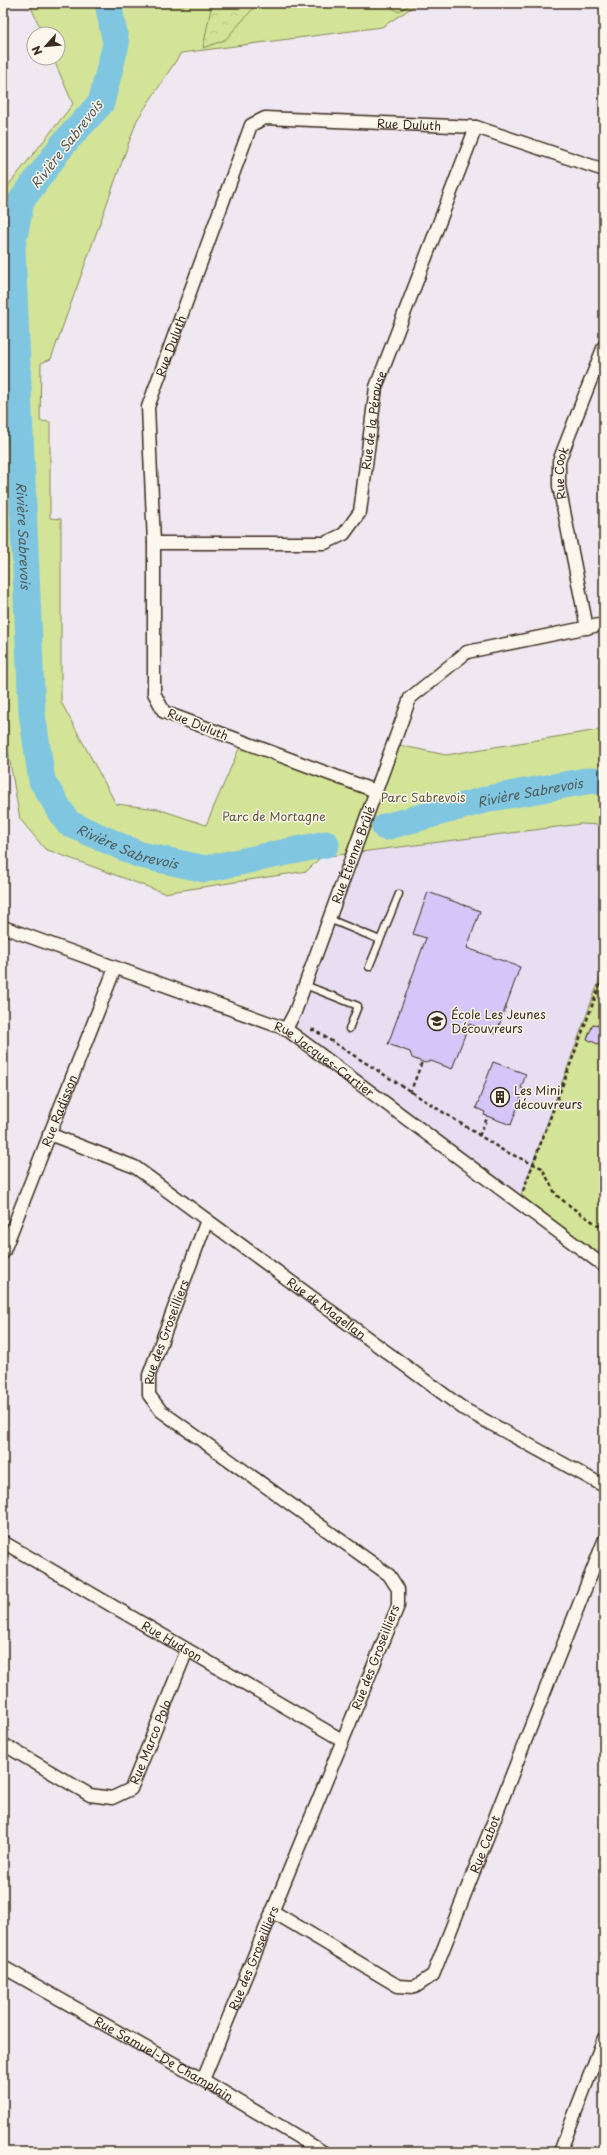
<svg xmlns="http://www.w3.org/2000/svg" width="607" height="2155" viewBox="0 0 607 2155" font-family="'Playpen Sans',sans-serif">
<defs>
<pattern id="forest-crowns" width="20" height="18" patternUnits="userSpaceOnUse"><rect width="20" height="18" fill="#d3e498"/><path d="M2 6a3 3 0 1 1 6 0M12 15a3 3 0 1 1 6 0" fill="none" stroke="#b6c483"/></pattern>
</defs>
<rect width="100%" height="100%" fill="#efe8f0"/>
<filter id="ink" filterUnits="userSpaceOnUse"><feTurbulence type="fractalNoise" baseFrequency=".025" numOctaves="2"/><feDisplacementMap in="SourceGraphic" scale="8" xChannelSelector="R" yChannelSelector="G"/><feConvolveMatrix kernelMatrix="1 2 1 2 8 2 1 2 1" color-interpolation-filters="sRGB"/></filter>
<g filter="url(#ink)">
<polygon fill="#e7def2" points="581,824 604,825 604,967 518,1203 286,1029 352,852"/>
<g fill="#d3e498" stroke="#87875b">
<polygon points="29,3 419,3 382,27 181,53 137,120 51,359 41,363 40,421 50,422 50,518 61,519 61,702 116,804 158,809 206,825 242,742 375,791 394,744 446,755 604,729 604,825 581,824 321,857 307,871 164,893 45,849 20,819 3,722 3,192 73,104 53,58 58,58 58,34 43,34"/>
<polygon points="604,967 604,1266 518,1203"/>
</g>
<g fill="url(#forest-crowns)" stroke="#87875b">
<polygon points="212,3 258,3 225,40 203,48"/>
<polygon points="387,3 412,3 398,12"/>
</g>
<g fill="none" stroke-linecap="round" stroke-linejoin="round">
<g stroke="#80c6e1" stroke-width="27">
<path id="s1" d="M 108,3 L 116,44 L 101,103 L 64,143 L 21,201 L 12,247 L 32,713 L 42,781 L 68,823 L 140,855 L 205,869 L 326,844"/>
<path id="s2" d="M 385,827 L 492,798 L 592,780 L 604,782"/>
</g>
</g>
<g fill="#d4c6f8" stroke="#3b2a1e">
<polygon points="428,892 480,911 467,948 520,967 496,1034 469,1024 452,1069 431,1061 425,1063 412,1058 410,1052 388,1044 426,938 413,934"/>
<polygon points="593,1024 604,1026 604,1047 587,1039"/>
<polygon points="493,1062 526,1074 521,1088 524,1089 511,1125 484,1115 485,1112 476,1108"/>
</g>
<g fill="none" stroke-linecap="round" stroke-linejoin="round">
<g stroke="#3b2a1e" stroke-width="9">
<g id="service">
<polyline points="329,919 380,940"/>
<polyline points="369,967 399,894"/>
<polyline points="305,985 358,1006 349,1029"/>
</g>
</g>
<g stroke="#3b2a1e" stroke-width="15">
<g id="minor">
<path id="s3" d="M 154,543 L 325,543 L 344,534 L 360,512 L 376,387 L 476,127"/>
<path id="s4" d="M 587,628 L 559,486 L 559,461 L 604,346"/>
<path id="s5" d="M 375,791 L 164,712 L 154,693 L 154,543 L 148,407 L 251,125 L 265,118 L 476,127 L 604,170"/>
<path id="s6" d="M 3,927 L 286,1029 L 604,1266"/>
<path id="s7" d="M 286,1029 L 295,1012 L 410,698 L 467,652 L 604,624"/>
<path id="s8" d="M 49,1134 L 135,1167 L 464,1409 L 604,1486"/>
<path id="s9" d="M 3,1253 L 115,968"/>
<path id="s10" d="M 3,1542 L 342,1740"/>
<path id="s11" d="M 3,1744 L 90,1795 L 112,1798 L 131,1789 L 187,1650"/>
<path id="s12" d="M 272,1911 L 398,1986 L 415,1987 L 433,1975 L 604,1541"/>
<path id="s13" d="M 3,1967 L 203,2080 L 323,2152"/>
<path id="s14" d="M 203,2080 L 398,1606 L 398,1589 L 389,1575 L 161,1411 L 149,1395 L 149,1375 L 207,1220"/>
<polyline points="560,2152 604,2038"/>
</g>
</g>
<g stroke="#3b2a1e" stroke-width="2.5" stroke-dasharray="4 3" stroke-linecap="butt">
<polyline points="311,1030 314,1030 504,1151 542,1168 556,1195 578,1212 604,1229"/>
<polyline points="410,1093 422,1062"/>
<polyline points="479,1136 488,1116"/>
<polyline points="523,1191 604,974"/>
</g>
<use href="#service" stroke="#fbf7ec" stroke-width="6"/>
<use href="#minor" stroke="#fbf7ec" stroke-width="12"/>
</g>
</g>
<defs>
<g id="school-ring" transform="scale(1)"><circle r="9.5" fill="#fbf7ec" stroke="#3b2a1e" stroke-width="1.5"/><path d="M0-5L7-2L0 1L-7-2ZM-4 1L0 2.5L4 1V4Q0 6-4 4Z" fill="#3b2a1e"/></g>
<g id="building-ring" transform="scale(1)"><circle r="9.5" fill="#fbf7ec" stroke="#3b2a1e" stroke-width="1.5"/><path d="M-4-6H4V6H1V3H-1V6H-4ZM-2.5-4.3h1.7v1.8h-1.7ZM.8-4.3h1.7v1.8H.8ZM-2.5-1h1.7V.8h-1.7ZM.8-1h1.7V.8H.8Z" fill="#3b2a1e"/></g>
</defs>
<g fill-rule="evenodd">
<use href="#school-ring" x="437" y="1021"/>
<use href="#building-ring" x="500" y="1097"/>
</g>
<g text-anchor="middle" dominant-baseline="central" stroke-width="3" stroke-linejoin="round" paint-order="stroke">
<g font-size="12" fill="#3b2a1e" stroke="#fbf7ec">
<text stroke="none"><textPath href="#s5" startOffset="993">Rue Duluth</textPath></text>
<text stroke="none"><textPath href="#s5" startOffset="598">Rue Duluth</textPath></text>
<text stroke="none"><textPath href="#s3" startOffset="312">Rue de la Pérouse</textPath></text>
<text stroke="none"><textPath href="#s4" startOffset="158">Rue Cook</textPath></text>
<text transform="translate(198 724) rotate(22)">Rue Duluth</text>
<text stroke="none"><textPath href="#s7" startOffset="187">Rue Étienne Brûlé</textPath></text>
<text stroke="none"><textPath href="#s6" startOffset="349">Rue Jacques-Cartier</textPath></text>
<text stroke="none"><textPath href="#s9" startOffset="153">Rue Radisson</textPath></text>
<text stroke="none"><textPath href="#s8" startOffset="330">Rue de Magellan</textPath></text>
<text stroke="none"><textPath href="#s14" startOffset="913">Rue des Groseilliers</textPath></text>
<text stroke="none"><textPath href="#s10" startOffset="196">Rue Hudson</textPath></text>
<text transform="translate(375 1657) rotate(-69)">Rue des Groseilliers</text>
<text stroke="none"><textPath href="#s11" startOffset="195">Rue Marco Polo</textPath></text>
<text stroke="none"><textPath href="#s12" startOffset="326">Rue Cabot</textPath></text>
<text stroke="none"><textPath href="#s14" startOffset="132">Rue des Groseilliers</textPath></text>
<text stroke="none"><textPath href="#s13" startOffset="185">Rue Samuel-De Champlain</textPath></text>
</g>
<g font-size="12" fill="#61583c" stroke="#fbf7ec">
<text x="423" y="797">Parc Sabrevois</text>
<text x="274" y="816">Parc de Mortagne</text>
</g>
<g font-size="12" fill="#3b2a1e" stroke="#fbf7ec" text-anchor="start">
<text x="451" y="1014">École Les Jeunes<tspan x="451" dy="14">Découvreurs</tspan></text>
<text x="514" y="1090">Les Mini<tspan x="514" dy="14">découvreurs</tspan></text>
</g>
<g font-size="13" font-style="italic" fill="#505958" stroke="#fbf7ec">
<text transform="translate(66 144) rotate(-52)">Rivière Sabrevois</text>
<text stroke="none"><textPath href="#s1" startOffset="565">Rivière Sabrevois</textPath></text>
<text stroke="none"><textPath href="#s2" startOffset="149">Rivière Sabrevois</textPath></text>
<text stroke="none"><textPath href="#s1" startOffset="925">Rivière Sabrevois</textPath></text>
</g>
</g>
<rect width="607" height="2155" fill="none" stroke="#fbf7ec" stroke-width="16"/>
<rect x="8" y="8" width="591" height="2139" fill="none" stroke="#3b2a1e" stroke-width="1.5" filter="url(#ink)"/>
<g transform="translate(46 46) rotate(243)"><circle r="19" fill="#fbf7ec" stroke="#aea59a"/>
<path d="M0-3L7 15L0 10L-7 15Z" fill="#3b2a1e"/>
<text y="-6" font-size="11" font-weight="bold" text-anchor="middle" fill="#3b2a1e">N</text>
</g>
</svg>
